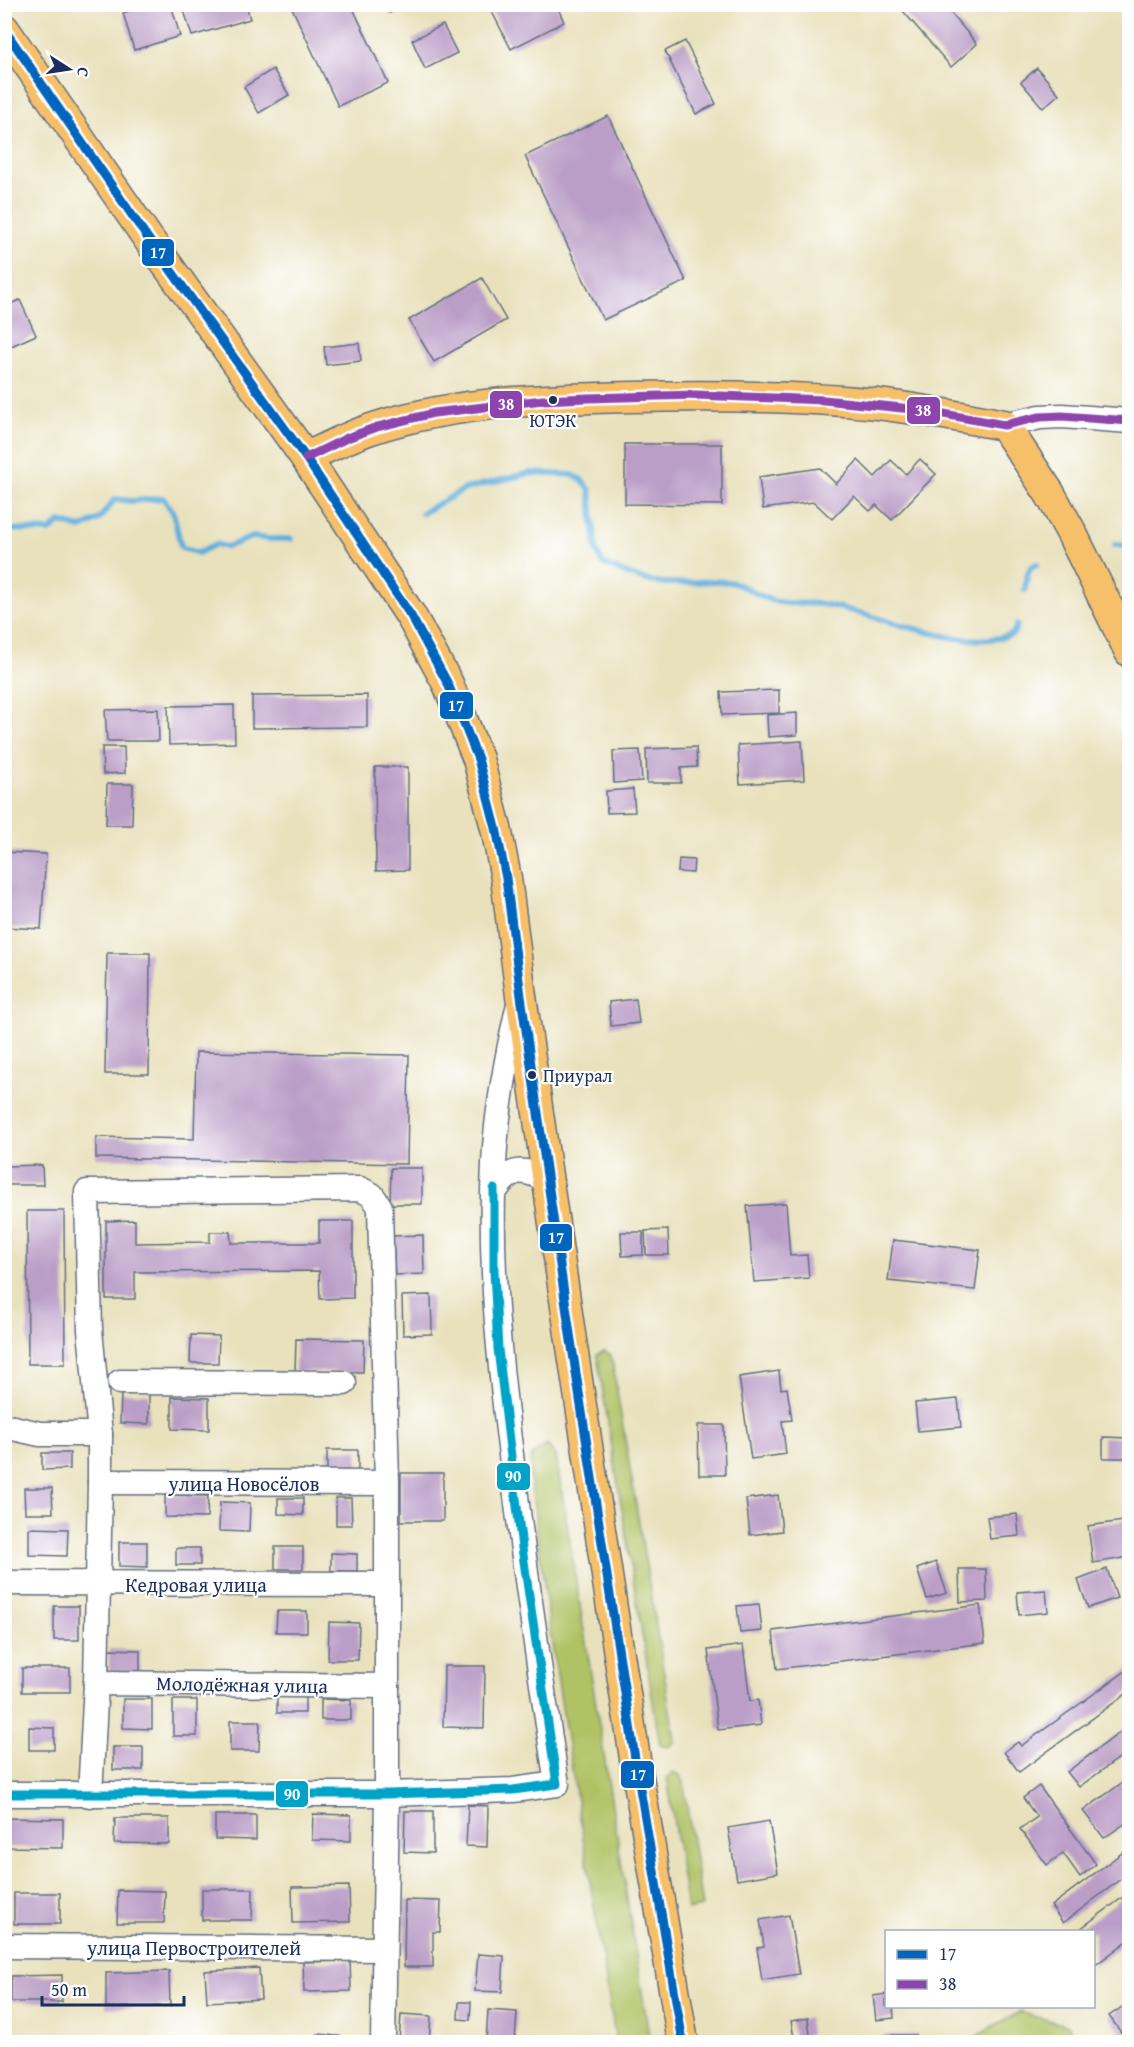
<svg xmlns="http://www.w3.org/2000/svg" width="1134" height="2047" viewBox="0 0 1134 2047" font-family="'Gentium Book Plus',serif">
<rect width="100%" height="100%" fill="#fff"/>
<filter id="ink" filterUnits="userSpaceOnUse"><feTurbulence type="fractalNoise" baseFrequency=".0167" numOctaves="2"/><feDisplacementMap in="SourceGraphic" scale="12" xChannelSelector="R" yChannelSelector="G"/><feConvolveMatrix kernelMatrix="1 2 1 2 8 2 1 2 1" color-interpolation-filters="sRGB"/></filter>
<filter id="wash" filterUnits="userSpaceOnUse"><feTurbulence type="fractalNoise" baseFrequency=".008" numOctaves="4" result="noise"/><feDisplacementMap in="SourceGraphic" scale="24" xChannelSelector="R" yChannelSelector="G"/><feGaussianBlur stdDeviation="1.35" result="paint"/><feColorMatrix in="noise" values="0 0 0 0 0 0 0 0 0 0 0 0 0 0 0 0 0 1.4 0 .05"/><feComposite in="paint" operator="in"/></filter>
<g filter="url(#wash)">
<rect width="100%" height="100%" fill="#e8e1bc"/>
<g fill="#b1c265" stroke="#667862" stroke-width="1.5">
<polygon points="604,1351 611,1355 675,1740 672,1745 667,1747 660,1745 597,1355"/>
<polygon points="547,1445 556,1456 650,2042 616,2042 552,1645 530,1477 532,1455"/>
<polygon points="673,1772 680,1775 684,1786 702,1907 687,1910 667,1777"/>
<polygon points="1020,2012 1068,2026 1078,2042 966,2042"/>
</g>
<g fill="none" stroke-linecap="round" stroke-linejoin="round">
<g stroke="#62afdb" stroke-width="6">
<path d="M 422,513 L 465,489 L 530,473 L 573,475 L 582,480 L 590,490 L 596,550 L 603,564 C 619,571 638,579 655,582 C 679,586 705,579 729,582 C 744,584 756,595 771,600 C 787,606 804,602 821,604 C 876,612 961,655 1013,634 L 1017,625"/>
<polyline points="4,529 50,531 60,522 81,528 99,519 115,499 132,501 163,498 173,512 181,547 198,553 216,544 226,547 253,537 270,539 291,539"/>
<polyline points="1115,545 1130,546"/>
<polyline points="1025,590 1027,576 1031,567 1037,564"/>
</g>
</g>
<g id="blocks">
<g fill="#ba9ec7">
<polygon points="152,4 171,4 180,36 134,50 123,13"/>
<polygon points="182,4 246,4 250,19 192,36"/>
<polygon points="298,4 351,4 388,83 338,106 292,8"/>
<polygon points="488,4 556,4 564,22 511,49"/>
<polygon points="897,4 943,4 977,44 951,67"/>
<polygon points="386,5 412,5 389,13"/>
<polygon points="443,25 457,53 425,69 412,40"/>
<polygon points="685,41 716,104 696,114 665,51"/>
<polygon points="1037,68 1059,94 1043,108 1021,82"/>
<polygon points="273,69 289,95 259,113 244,87"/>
<polygon points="608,116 686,281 603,320 525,156"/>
<polygon points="482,278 506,320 434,362 409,320"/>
<polygon points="20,300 36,335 9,347 4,336 4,306"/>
<polygon points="359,343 361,361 326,365 324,347"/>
<polygon points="625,444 722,444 722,505 625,504"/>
<polygon points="920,459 936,474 892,520 876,505 870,511 854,496 832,519 814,502 763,509 759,477 820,468 836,484 858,460 875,477 891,460 906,474"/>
<polygon points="779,690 779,713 722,715 721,692"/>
<polygon points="367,695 367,727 252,728 252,696"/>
<polygon points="234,705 235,743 169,745 168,706"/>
<polygon points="158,709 159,741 107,741 105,710"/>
<polygon points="797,713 797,735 768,737 767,715"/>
<polygon points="802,741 804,780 740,784 738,745"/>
<polygon points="102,747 124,747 125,773 103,774"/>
<polygon points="696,747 697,767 681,768 681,783 647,783 646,749"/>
<polygon points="640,750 642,781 614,783 613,751"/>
<polygon points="375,767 408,767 408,870 376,871"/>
<polygon points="107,784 133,784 132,825 106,825"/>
<polygon points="633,789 635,812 607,813 606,791"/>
<polygon points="4,852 46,854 41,929 4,927"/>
<polygon points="679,859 694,860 693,873 678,872"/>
<polygon points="107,953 150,953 149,1074 105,1074"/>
<polygon points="636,999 639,1023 611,1026 609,1002"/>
<polygon points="196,1052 409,1055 407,1164 96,1158 96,1137 194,1139"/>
<polygon points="42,1165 43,1185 4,1185 4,1166"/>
<polygon points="391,1168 422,1168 422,1204 390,1204"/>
<polygon points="786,1203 790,1256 807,1255 809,1278 754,1282 747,1206"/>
<polygon points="27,1211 64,1211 65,1364 28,1364"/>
<polygon points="135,1220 135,1243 210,1242 210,1232 230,1232 231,1243 319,1243 319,1221 353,1221 353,1298 320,1299 319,1271 135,1272 135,1299 106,1299 106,1221"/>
<polygon points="668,1230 669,1255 646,1255 645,1231"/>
<polygon points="621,1232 643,1232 643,1255 622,1256"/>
<polygon points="423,1235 424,1274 395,1275 393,1236"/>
<polygon points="893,1240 980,1250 975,1290 888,1281"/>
<polygon points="431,1295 432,1334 403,1335 402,1296"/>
<polygon points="191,1335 219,1336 218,1363 190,1363"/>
<polygon points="296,1339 364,1340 363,1372 295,1371"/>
<polygon points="779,1371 781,1389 787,1388 792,1420 782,1421 786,1454 751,1459 739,1377"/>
<polygon points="121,1393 149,1394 149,1424 120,1423"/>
<polygon points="172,1397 209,1398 209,1430 172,1429"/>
<polygon points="958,1399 961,1427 918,1431 915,1403"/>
<polygon points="698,1425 724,1425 725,1475 699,1475"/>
<polygon points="1103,1437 1130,1438 1130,1458 1103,1458"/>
<rect x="327" y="1450" width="31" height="22"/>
<polygon points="42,1453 70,1453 70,1469 42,1470"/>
<rect x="401" y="1473" width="42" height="48"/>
<polygon points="24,1488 52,1488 53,1513 25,1513"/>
<polygon points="165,1495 208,1496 207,1518 165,1517"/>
<polygon points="778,1495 782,1531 750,1535 746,1499"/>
<polygon points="278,1498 303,1498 303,1515 278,1514"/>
<polygon points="336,1498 351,1498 352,1525 336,1525"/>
<polygon points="220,1502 250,1503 249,1532 219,1531"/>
<polygon points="1017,1514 1019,1536 990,1539 987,1517"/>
<polygon points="1130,1520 1130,1557 1093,1563 1088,1526"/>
<polygon points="29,1528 68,1529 67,1556 29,1555"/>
<polygon points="119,1542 147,1542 147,1567 119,1566"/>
<rect x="275" y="1547" width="28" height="22"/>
<rect x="176" y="1548" width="24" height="17"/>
<polygon points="331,1553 357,1554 357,1571 331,1571"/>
<polygon points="936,1562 947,1593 927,1599 917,1569"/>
<polygon points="959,1569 986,1569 987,1601 960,1602"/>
<polygon points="1107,1569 1117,1598 1088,1608 1078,1580"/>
<polygon points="1046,1590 1048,1612 1019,1615 1017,1592"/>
<polygon points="759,1604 762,1631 740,1633 737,1606"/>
<polygon points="980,1605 985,1643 777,1669 773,1631"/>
<rect x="54" y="1606" width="25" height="34"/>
<polygon points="277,1611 307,1611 307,1632 276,1632"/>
<polygon points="329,1622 359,1623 358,1660 328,1660"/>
<polygon points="743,1645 750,1701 758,1700 761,1725 718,1730 708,1650"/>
<polygon points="109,1649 140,1650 140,1676 109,1675"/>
<polygon points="444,1666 485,1666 484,1728 443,1727"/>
<rect x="22" y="1668" width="48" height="24"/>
<polygon points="1130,1668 1130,1691 1019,1772 1004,1752 1018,1742 1021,1746"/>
<rect x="277" y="1696" width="28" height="17"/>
<polygon points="123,1699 152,1699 152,1729 123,1728"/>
<polygon points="321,1699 351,1700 351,1720 321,1720"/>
<rect x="173" y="1700" width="24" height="36"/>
<polygon points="230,1721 260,1721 259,1751 230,1751"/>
<polygon points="1130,1725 1130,1750 1079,1787 1067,1772"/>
<polygon points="29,1727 54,1728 54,1750 29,1750"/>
<rect x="113" y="1747" width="30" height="23"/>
<polygon points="1130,1777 1130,1820 1104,1838 1083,1811"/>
<polygon points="1039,1786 1096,1864 1080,1877 1063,1853 1047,1865 1020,1829 1037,1817 1023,1798"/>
<polygon points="468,1805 488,1806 487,1847 466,1846"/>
<polygon points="405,1811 433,1811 433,1853 404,1852"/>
<polygon points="313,1814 351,1815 351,1841 312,1840"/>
<polygon points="215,1815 256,1815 256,1840 215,1839"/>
<polygon points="4,1818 63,1819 63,1848 4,1847"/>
<polygon points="115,1818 169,1818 169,1844 114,1843"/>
<polygon points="769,1821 778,1873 737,1880 728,1828"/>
<polygon points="1130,1847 1130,1872 1063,1923 1051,1906"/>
<polygon points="349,1886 350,1922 293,1923 292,1887"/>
<polygon points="202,1889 253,1889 252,1920 202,1920"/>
<polygon points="118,1890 165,1891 164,1923 117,1923"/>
<polygon points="1130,1892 1130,1939 1094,1966 1094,1932 1076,1932"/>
<rect x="14" y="1893" width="46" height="31"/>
<polygon points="405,1900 441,1901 440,1932 433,1932 433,1967 404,1967"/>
<polygon points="789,1915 799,1974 762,1980 757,1948 764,1947 760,1920"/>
<polygon points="478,1954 504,1956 502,1992 475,1991"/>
<polygon points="350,1961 351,1991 304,1992 303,1962"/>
<polygon points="259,1968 261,1999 207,2002 205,1971"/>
<polygon points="169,1971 170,2006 106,2008 106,1973"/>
<polygon points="62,1975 62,2002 11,2002 11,1976"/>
<polygon points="886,1994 886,2006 893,2006 894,2018 876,2020 873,1996"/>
<polygon points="459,2002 471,2002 470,2020 458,2019"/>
<polygon points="1130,2002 1130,2042 1128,2042 1109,2016"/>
<polygon points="488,2010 517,2012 515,2042 486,2042"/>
<polygon points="401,2014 431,2016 429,2042 399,2042"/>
<polygon points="808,2018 810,2035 794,2038 791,2021"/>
<polygon points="318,2034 345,2037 345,2042 317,2042"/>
<rect x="884" y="2035" width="32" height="7"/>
</g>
</g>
</g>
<g filter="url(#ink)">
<use href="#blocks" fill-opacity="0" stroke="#636d7f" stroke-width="1.5"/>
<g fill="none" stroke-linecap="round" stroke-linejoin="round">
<g stroke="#636d7f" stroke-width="27">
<g id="minor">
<polyline points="1004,425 1040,417 1062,416 1130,421"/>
<path d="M 494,1193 C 510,1167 521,1167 547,1180"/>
<polyline points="120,1382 344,1383"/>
<polyline points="4,1426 40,1434 100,1434"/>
<polyline points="100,1482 387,1483"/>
<polyline points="4,1583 387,1584"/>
<polyline points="96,1683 387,1686"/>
<path d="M 4,1794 L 387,1794 L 513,1790 L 557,1784 C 540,1674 524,1565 511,1455 C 498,1353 488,1250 495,1147 C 499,1098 508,1051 519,1004"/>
<polyline points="90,1795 96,1683 100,1482 100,1434 90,1330 87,1192 360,1189 372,1195 380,1207 387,1483 387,1794 383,2042"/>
<polyline points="4,1946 384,1949"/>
</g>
</g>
<g stroke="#636d7f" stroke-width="33">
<g id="major">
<polyline points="4,29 147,237 306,458 411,616 448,684 478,759 496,828 506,878 521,996 570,1334 636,1765 683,2042"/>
<path d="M 306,458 C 329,446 352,435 377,427 C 459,401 548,399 633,397 C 715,395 797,396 878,404 C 920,409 962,417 1004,425 L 1050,494 L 1071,532 L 1130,652"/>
</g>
</g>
<use href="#minor" stroke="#fff" stroke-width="24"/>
<use href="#major" stroke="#f6c06b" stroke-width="30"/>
<g stroke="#fff" stroke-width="14">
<polyline id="bus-1" points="4,29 147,237 306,458 411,616 448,684 478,759 496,828 506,878 521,996 570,1334 636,1765 683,2042"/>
</g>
<g stroke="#fff" stroke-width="14">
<polyline id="bus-2" points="306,458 347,438 377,427 434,413 543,400 588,398 696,395 824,400 922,410 1004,425 1040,417 1062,416 1130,421"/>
</g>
<g stroke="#fff" stroke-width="14">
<polyline id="bus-3" points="4,1794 387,1794 513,1790 557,1784 522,1548 498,1349 494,1271 494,1189"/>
</g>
<use href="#bus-1" stroke="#0065bd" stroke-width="9"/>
<use href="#bus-2" stroke="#8e44ad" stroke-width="9"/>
<use href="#bus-3" stroke="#01a3c8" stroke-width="9"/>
</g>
</g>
<g fill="#1b2f5e" stroke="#fff" stroke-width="2">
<circle cx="553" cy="400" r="5"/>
<circle cx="532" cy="1075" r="5"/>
</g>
<g text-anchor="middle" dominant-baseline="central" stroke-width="4.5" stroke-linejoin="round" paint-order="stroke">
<g font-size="18" fill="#1b2f5e" stroke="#fff">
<text x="553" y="420">ЮТЭК</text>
<text x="543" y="1075" text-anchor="start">Приурал</text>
</g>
<g font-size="20" fill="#1b2f5e" stroke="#fff">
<text x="244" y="1483">улица Новосёлов</text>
<text x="196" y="1584">Кедровая улица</text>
<text transform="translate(242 1684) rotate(1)">Молодёжная улица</text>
<text x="194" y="1947">улица Первостроителей</text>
</g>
</g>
<g stroke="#fff" stroke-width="2">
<rect x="141" y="238" width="34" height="29" rx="6" fill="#0065bd"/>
<rect x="489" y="390" width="34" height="29" rx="6" fill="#8e44ad"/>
<rect x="906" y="396" width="35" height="29" rx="6" fill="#8e44ad"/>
<rect x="439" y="691" width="35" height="29" rx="6" fill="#0065bd"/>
<rect x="539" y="1223" width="34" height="29" rx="6" fill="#0065bd"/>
<rect x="496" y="1462" width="35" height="29" rx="6" fill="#01a3c8"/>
<rect x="620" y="1760" width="35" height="29" rx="6" fill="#0065bd"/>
<rect x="275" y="1780" width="34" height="28" rx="6" fill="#01a3c8"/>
</g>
<g font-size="16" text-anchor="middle" font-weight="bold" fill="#fff">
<text x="158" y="258">17</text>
<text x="506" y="410">38</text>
<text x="923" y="416">38</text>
<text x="456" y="711">17</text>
<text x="556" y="1243">17</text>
<text x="513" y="1482">90</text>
<text x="638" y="1780">17</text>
<text x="292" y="1800">90</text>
</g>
<rect width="1134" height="2047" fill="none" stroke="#fff" stroke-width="24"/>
<rect x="885" y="1930" width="210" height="78" fill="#ffffff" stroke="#a4acbf" stroke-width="1.5"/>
<rect x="897" y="1950" width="30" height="9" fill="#0065bd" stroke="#a4acbf" stroke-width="1.5"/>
<text x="939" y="1960" font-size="18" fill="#1b2f5e">17</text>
<rect x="897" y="1980" width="30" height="9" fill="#8e44ad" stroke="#a4acbf" stroke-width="1.5"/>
<text x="939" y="1990" font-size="18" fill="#1b2f5e">38</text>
<g transform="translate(69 69) rotate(102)" stroke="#ffffff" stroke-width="4.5" paint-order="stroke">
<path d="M0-4.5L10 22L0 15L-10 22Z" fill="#1b2f5e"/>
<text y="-9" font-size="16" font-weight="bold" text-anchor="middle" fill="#1b2f5e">С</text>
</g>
<path d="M42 1996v9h142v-9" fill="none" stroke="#1b2f5e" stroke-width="3"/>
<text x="51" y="1996" font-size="18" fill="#1b2f5e" stroke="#ffffff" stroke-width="4.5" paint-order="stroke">50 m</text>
</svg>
